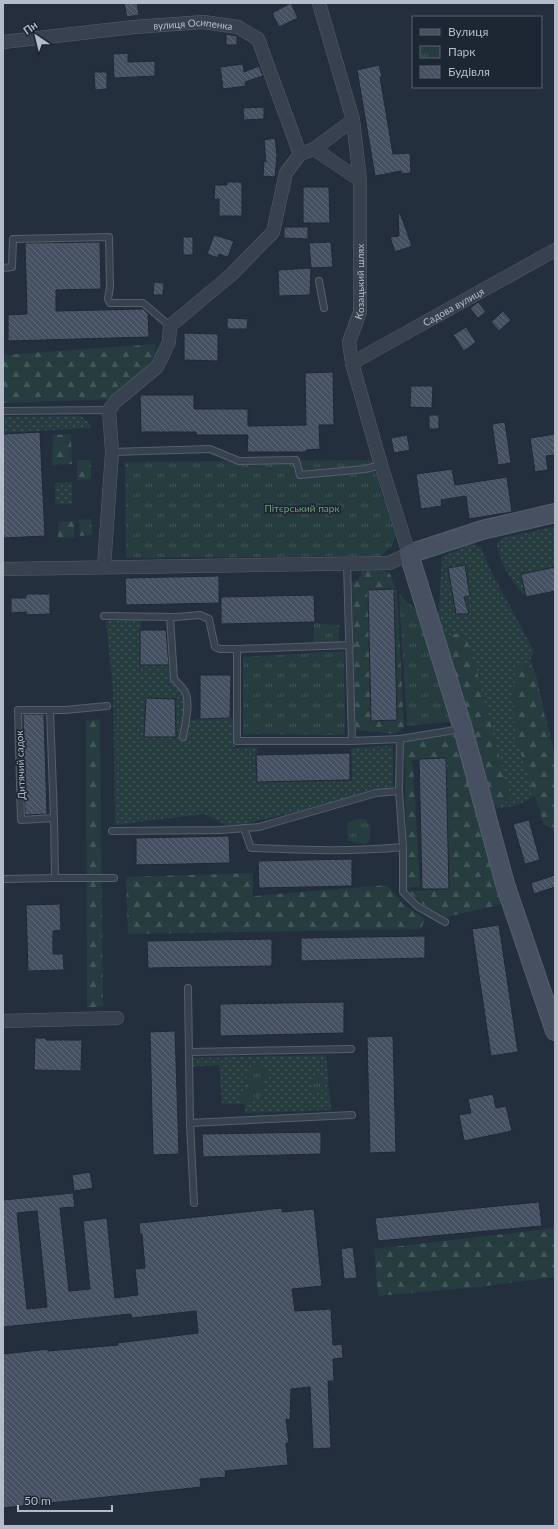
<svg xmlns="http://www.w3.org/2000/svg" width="558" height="1529" viewBox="0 0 558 1529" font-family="Lato,sans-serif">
<defs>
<pattern id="grass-dots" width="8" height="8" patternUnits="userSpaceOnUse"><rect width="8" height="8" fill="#263c3f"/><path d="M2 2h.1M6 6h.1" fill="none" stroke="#435659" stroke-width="1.8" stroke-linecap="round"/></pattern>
<pattern id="forest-firs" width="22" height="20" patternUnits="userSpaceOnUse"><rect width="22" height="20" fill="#263c3f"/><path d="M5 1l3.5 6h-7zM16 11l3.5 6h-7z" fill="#435659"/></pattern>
<pattern id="park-tufts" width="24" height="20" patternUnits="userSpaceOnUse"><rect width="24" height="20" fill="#263c3f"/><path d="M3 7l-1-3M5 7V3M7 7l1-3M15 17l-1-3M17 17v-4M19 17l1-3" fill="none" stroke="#435659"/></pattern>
<pattern id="building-back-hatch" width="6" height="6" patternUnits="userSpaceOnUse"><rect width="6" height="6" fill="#455162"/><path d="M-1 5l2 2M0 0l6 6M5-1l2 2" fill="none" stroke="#5d6877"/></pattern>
</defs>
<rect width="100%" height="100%" fill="#242f3e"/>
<g fill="url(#grass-dots)">
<polygon points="81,416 89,423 91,428 3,433 3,417"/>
<polygon points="72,482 72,504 55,504 55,483"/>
<path d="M 555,526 L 555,567 L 521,574 L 526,597 C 514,586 497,559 497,543 L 503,538 Z"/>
<path d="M 471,544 L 481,547 L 489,567 L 534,651 L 530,660 L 536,676 L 555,756 L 555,782 C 537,794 521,808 498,808 L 493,805 L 451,671 L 438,624 L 442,557 Z"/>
<polygon points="141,620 140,665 169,665 173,682 184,696 181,734 186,721 200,719 230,718 234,719 235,748 258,747 256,755 257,782 352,781 351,748 393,745 393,787 310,809 255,821 235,829 204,814 115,825 113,692 106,621"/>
<polygon points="326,1055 331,1110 245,1113 245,1104 222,1104 219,1065 190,1067 190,1058"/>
</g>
<g fill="url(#forest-firs)">
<polygon points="156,344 153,365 112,399 3,403 3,355"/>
<polygon points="71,434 72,464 52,465 53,435"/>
<polygon points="77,460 91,460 91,479 77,480"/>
<polygon points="91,519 92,535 80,536 79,520"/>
<polygon points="74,521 74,538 58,538 58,522"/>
<polygon points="379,567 390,574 397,591 404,727 395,734 356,730 352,583 360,578 362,568"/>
<polygon points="464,632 475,664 511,801 493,805 441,637"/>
<polygon points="530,660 555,757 554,831 544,824 516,739 512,695 517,669"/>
<polygon points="100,719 103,1006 87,1008 86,721"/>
<polygon points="459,733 507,903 446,917 421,903 408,891 448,889 446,758 411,760 413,766 420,886 407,888 405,761 403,742"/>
<polygon points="253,873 253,896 387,885 403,904 425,919 421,929 128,934 126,877"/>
<polygon points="555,1228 555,1277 478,1287 378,1296 374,1249"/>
</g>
<g fill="url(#park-tufts)">
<polygon points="371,460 396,536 391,547 380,556 126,558 125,462"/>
<polygon points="399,594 422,615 455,721 407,726"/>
<polygon points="314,623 339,625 339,645 314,646"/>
<polygon points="344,651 345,735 243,734 243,657"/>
<polygon points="357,819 365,819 371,826 369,842 365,844 348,841 347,822"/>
<polygon points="254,1064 261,1064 268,1073 263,1086 263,1094 246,1104 241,1098 247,1089 246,1073"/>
<polygon points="312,1076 325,1076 324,1090 312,1091"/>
</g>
<g fill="url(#building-back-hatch)" stroke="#1f2835" fill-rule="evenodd">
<polygon points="124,3 137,3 139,15 127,17"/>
<polygon points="291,3 298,18 279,27 272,13"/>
<polygon points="226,34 237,36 237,45 226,45"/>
<polygon points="128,53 128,62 155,61 155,76 114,78 113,54"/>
<polygon points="243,64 244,72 259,66 263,76 245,82 246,86 223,89 220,67"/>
<polygon points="379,65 382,77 380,77 393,154 410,153 411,173 401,174 401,171 375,176 357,70"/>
<polygon points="94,72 107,72 107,89 95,90"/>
<polygon points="264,107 264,119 244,120 243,108"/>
<polygon points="275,138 277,155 275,177 263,176 264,161 266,162 264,140"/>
<polygon points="227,182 242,182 242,216 219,216 219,199 214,199 215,185 227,185"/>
<polygon points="303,187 329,187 330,223 303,223"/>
<polygon points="400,213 412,246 395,252 390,237 399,236 398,214"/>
<polygon points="284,227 308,227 308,239 284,238"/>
<polygon points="214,235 234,241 228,257 219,254 218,258 207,254"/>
<rect x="183" y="237" width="10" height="18"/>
<polygon points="100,242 101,289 56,290 56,311 143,309 148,314 149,337 8,341 8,315 27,314 25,243"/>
<polygon points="331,242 333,267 311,268 309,243"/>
<polygon points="311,268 310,295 279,296 278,270"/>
<polygon points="154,282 164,283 163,295 153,295"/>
<polygon points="478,302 486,312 478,318 470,308"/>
<polygon points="503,311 511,320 499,331 491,322"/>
<polygon points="227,318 248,319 247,329 227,329"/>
<polygon points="466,327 476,342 464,351 453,335"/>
<polygon points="184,333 218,334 218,361 184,360"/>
<polygon points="333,372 334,425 319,425 320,449 306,450 306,452 247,452 248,435 196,435 196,432 141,432 140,395 194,395 194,409 248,409 248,426 306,425 305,373"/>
<polygon points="411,386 433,386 432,408 410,407"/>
<rect x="429" y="415" width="10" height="14"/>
<polygon points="505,422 511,463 498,465 492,424"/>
<polygon points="40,432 45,536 3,538 3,434"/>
<polygon points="555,434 555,455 546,456 548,470 535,472 530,438"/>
<polygon points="407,435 410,450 394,453 391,438"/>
<polygon points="452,469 455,485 507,477 512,512 469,519 466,496 441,500 442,506 421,509 416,474"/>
<polygon points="465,565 470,596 464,597 469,614 456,614 448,568"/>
<polygon points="555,567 555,591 526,597 521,574"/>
<polygon points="219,576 219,603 126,605 125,578"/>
<polygon points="394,589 397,720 371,721 368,590"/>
<polygon points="26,594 50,594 50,614 26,615 26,612 11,613 11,598 26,598"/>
<polygon points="314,595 315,622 221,624 221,597"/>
<polygon points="140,630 166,630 169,665 140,665"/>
<polygon points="200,675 231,675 230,718 200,719"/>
<polygon points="146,698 175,699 176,737 144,737"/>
<polygon points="23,714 44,714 47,814 25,815"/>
<polygon points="350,753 350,780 257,782 256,755"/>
<polygon points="446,758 449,889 422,889 419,759"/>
<polygon points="529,820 540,860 525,864 513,824"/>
<polygon points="229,836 230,863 136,865 136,838"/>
<polygon points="352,859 352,886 259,888 258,861"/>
<polygon points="555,875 555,887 534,894 531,883"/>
<polygon points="60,904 61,930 53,931 53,954 63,954 64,970 28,971 26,905"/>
<polygon points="499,925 518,1052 491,1056 472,929"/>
<polygon points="425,936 425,958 301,961 301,938"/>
<polygon points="272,939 272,966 148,968 147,941"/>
<polygon points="344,1002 344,1033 220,1036 220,1004"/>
<polygon points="175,1031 179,1154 153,1155 150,1032"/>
<polygon points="393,1036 396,1152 370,1153 367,1037"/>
<polygon points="35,1038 46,1038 46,1040 82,1040 81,1071 34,1070"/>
<polygon points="493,1094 496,1108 506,1106 512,1131 464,1141 459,1115 471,1113 468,1099"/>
<polygon points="321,1132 321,1154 203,1157 202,1134"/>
<polygon points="90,1172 93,1188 74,1191 72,1175"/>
<path d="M 73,1193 L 75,1207 L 60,1208 L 69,1291 L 90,1289 L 83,1221 L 107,1218 L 115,1298 L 138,1295 L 135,1269 L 145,1268 L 142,1234 L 140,1234 L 139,1223 L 282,1208 L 282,1212 L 314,1209 L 322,1286 L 292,1289 L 295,1311 L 331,1309 L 333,1345 L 342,1344 L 343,1358 L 333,1359 L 334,1381 L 328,1381 L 331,1448 L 313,1449 L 310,1387 L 291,1389 L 290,1420 L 286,1419 L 289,1443 L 286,1443 L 288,1465 L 225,1471 L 226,1477 L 200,1479 L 201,1487 L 3,1508 L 3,1354 L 48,1349 L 48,1351 L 118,1345 L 117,1343 L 198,1333 L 196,1311 L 132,1318 L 131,1314 L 3,1327 L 3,1200 ZM 37,1211 L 47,1307 L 27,1309 L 17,1213 Z"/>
<polygon points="539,1202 542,1226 378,1241 375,1218"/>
<polygon points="353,1247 357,1278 344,1279 341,1249"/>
</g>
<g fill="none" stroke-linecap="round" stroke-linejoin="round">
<g stroke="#565f6c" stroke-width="8">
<g id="lane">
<polyline points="3,268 12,267 13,239 109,237 110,287 108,299 110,303 143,303 170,326"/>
<polyline points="319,281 324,308"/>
<polyline points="3,411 109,410"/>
<polyline points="112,452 210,449 239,461 296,460 300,475 365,469 381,465"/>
<polyline points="347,564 352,741 237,741 237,649 350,645"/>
<polyline points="104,616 176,617 200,615 209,619 215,647 220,649 237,649"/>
<path d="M 170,617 L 174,679 C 178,684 184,688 186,694 C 190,706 185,725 183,737"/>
<polyline points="107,706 65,710 18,710 21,820 54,818 55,878 114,878"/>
<polyline points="50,710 54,818"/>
<polyline points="352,741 400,739"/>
<path d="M 244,828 L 251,848 C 302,850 352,852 403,847 L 399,791"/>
<polyline points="112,831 221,830 259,827 376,793 399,791 400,739 461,729"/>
<polyline points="403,847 403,892 417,906 445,922"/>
<polyline points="3,879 55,878"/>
<polyline points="188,988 190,1123 194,1203"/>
<polyline points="189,1052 351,1049"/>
<polyline points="190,1123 352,1115"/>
</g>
</g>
<g stroke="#565f6c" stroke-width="14">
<g id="street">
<path id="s1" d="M 3,42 L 134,27 L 203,22 L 238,27 L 258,39 L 300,154"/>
<polyline points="353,120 314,149 360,180"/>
<path id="s2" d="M 352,363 L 555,250"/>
<polyline points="104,567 112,452 109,410 116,401 157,367 169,342 170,326 231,275 273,232 286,173 300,154 314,149"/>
<path id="s3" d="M 3,569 L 389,563 L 409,554 L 381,465 L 352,363 L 349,342 L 360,312 L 360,180 L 353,120 L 319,3"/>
<polyline points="3,1021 117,1018"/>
</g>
</g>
<g stroke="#565f6c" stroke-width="20">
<polyline id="secondary" points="555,513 482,530 409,554 463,729 505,884 555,1031"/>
</g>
<use href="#lane" stroke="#38414e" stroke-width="6"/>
<use href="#street" stroke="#38414e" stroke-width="13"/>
<use href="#secondary" stroke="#465061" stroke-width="18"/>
</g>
<g text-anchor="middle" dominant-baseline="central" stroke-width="3.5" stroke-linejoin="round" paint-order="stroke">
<g font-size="10" fill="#b4bcc9" stroke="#1d2633">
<text stroke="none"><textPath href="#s1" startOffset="191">вулиця Осипенка</textPath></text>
<text stroke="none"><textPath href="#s3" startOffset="691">Козацький шлях</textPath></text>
<text stroke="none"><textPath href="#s2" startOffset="116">Садова вулиця</textPath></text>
<text transform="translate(20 765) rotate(-92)">Дитячий садок</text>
</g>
<g font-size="10" fill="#6b9a76" stroke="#1d2633">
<text x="302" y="508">Пітєрський парк</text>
</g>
</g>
<rect width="558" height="1529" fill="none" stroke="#b4bcc9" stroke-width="8"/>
<rect x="412" y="16" width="130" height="72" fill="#1d2633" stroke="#59626f"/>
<rect x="420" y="29" width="20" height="6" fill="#465061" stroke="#59626f"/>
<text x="448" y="36" font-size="12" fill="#b4bcc9">Вулиця</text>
<rect x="420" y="46" width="20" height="12" fill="url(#park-tufts)" stroke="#59626f"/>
<text x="448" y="56" font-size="12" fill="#b4bcc9">Парк</text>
<rect x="420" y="66" width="20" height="12" fill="url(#building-back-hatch)" stroke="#59626f"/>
<text x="448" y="76" font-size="12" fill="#b4bcc9">Будівля</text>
<g transform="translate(36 36) rotate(325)" stroke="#1d2633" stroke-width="3" paint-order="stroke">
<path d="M0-3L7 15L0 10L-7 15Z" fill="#b4bcc9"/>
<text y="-6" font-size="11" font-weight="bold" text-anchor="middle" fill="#b4bcc9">Пн</text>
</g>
<path d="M18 1505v6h94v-6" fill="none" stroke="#b4bcc9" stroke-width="2"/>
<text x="24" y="1505" font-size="12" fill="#b4bcc9" stroke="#1d2633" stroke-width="3" paint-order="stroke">50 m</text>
</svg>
